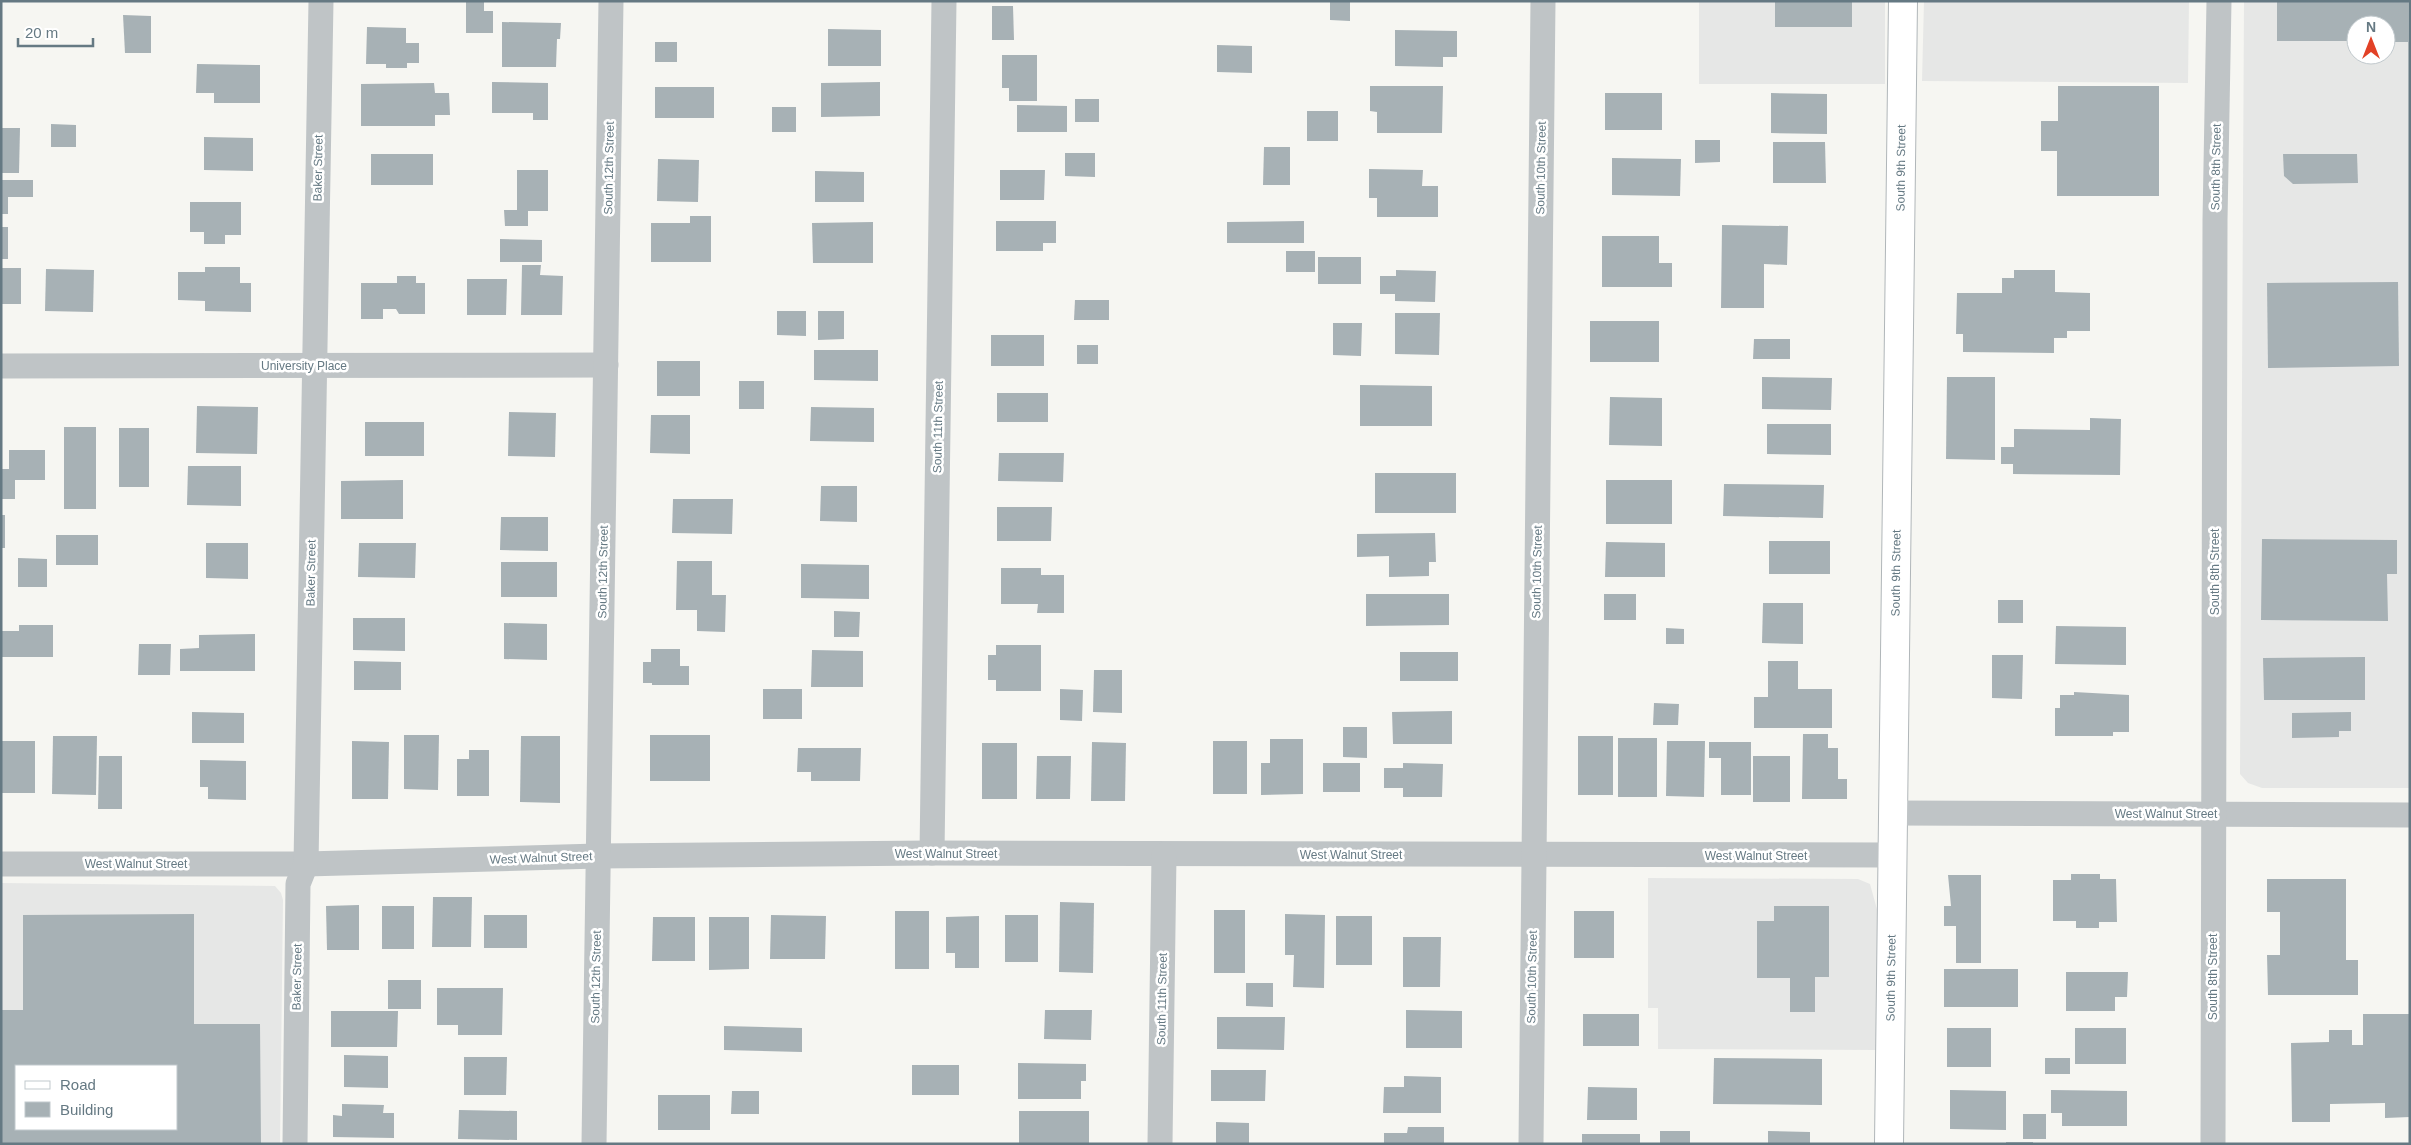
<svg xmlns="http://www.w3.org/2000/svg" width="2411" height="1145" viewBox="0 0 2411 1145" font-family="Arial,sans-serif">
<rect width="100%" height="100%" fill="#f6f6f2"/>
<g fill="#e6e7e6" fill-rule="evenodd">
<rect x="1699" y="1" width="186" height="83"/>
<polygon points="1924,1 2189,1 2188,83 1922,81"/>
<path d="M 2244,1 L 2410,1 L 2410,788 L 2262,788 L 2248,783 L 2240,774 ZM 2356,25 L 2386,25 L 2386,55 L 2356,55 Z"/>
<polygon points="1648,878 1858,879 1870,884 1878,913 1877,1050 1658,1049 1658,1008 1648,1008"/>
<path d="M 1,883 L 275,886 L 281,893 L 283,900 L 280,1144 L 1,1144 ZM 16,1066 L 176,1066 L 176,1129 L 16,1129 Z"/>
</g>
<g fill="#a7b1b5" fill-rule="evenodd">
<polygon points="466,1 484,1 484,11 493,11 493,33 466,33"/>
<polygon points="1330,1 1350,1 1350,21 1330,20"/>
<rect x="1775" y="1" width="77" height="26"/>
<polygon points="2277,1 2408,1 2408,42 2386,42 2386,25 2356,25 2356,41 2277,41"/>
<polygon points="992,6 1013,6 1014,40 992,40"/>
<polygon points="123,15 151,16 151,53 125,53"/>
<polygon points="502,22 561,23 560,39 557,39 556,67 502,67"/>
<polygon points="367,27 406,28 406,43 419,43 419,63 407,63 407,68 386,68 386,64 366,64"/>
<polygon points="828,29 881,30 881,66 828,66"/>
<polygon points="1395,30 1457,31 1457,57 1443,57 1443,67 1395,66"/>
<rect x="655" y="42" width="22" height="20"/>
<polygon points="1217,45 1252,46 1252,73 1217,72"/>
<polygon points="1002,55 1037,55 1037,101 1009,101 1009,88 1002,88"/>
<polygon points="197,64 260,65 260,103 214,103 214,93 196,93"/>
<polygon points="492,82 548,83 548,120 533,120 533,113 492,113"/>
<polygon points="880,82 880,116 821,117 821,83"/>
<polygon points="434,83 435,93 449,93 450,115 435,115 435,126 361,126 361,84"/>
<polygon points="1370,86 1443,86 1442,133 1377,133 1377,112 1370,111"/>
<polygon points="2058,86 2159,86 2159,196 2057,196 2057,151 2041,151 2041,121 2058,121"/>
<rect x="655" y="87" width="59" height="31"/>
<rect x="1605" y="93" width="57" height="37"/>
<polygon points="1771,93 1827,94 1827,134 1771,133"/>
<rect x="1075" y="99" width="24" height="23"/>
<polygon points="1017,105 1067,106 1067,132 1017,132"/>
<rect x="772" y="107" width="24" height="25"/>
<rect x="1307" y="111" width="31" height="30"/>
<polygon points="51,124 76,125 76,147 51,147"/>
<polygon points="1,128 20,128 19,173 1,173"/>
<polygon points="204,137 253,138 253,171 204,170"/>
<polygon points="1695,140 1720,140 1720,162 1695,163"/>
<polygon points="1773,142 1825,142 1826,183 1773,183"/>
<polygon points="1264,147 1290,147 1290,185 1263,185"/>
<polygon points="1065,153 1095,153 1095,177 1065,176"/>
<rect x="371" y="154" width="62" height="31"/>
<polygon points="2283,154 2357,154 2358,183 2293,184 2284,176"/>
<polygon points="1612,158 1681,159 1680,196 1612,195"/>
<polygon points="658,159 699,160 698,202 657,201"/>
<polygon points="1369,169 1423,170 1422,186 1438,186 1438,217 1377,217 1377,198 1369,198"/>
<polygon points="517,170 548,170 548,211 528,211 528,226 505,226 504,210 517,210"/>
<polygon points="1000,170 1045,170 1044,200 1000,200"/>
<polygon points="815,171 864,172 864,202 815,202"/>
<polygon points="1,180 33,180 33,197 8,197 8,214 1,214"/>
<polygon points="190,202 241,202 241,235 225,235 225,244 204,244 204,232 190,232"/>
<polygon points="690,216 711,216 711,262 651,262 651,223 690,223"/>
<polygon points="996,221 1056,221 1056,243 1043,243 1043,251 996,251"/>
<polygon points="1304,221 1304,243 1227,243 1227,222"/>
<polygon points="873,222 873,263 813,263 812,223"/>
<polygon points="1722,225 1788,226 1787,265 1764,264 1764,308 1721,308"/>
<rect x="1" y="227" width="7" height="32"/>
<polygon points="1602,236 1659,236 1659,263 1672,263 1672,287 1602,287"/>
<polygon points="500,239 542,240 542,262 500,262"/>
<rect x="1286" y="251" width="29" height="21"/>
<rect x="1318" y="257" width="43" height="27"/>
<polygon points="522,265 541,265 540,275 563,276 562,315 521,315"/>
<polygon points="205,267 240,267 240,283 251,283 251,312 205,311 205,301 178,300 178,272 205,272"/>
<rect x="1" y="268" width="20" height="36"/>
<polygon points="46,269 94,270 93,312 45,311"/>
<polygon points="1396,270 1436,271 1435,302 1395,301 1395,294 1380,294 1380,276 1396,276"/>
<polygon points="2014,270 2055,270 2055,292 2090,293 2090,331 2067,331 2067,338 2054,338 2054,353 1963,352 1963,334 1956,334 1957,293 2002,293 2002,278 2014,278"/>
<polygon points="397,276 416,276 416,283 425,283 425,314 399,314 396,309 383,309 383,319 361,319 361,283 397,283"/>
<polygon points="467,279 507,279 506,315 467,315"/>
<polygon points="2398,282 2399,366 2268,368 2267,283"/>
<polygon points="1075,300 1109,300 1109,320 1074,320"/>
<polygon points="777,311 806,311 806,336 777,335"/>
<polygon points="818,311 844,311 844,339 818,340"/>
<polygon points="1395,313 1440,313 1439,355 1395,354"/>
<rect x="1590" y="321" width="69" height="41"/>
<polygon points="1333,323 1362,323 1361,356 1333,355"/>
<rect x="991" y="335" width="53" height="31"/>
<polygon points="1754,339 1790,339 1790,359 1753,359"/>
<rect x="1077" y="345" width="21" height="19"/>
<polygon points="814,350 878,350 878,381 814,380"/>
<rect x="657" y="361" width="43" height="35"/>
<polygon points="1762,377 1832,378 1831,410 1762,409"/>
<polygon points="1947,377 1995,377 1995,460 1946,459"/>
<rect x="739" y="381" width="25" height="28"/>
<polygon points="1360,385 1432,386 1432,426 1360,426"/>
<rect x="997" y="393" width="51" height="29"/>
<polygon points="1610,397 1662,398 1662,446 1609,445"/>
<polygon points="197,406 258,407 257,454 196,453"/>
<polygon points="811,407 874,408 874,442 810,441"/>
<polygon points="509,412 556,413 555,457 508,456"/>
<polygon points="651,415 690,415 690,454 650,453"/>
<polygon points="2090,418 2121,419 2120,475 2013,474 2013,464 2001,464 2001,447 2014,447 2014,429 2090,430"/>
<rect x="365" y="422" width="59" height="34"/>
<polygon points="1767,424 1831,424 1831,455 1767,454"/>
<rect x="64" y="427" width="32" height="82"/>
<rect x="119" y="428" width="30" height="59"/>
<polygon points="9,450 45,450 45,480 15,480 15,499 1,499 1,469 9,469"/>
<polygon points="999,453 1064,453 1063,482 998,481"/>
<polygon points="188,466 241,466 241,506 187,505"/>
<rect x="1375" y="473" width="81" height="40"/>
<polygon points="403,480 403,519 341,519 341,481"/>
<rect x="1606" y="480" width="66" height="44"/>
<polygon points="1724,484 1824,485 1823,518 1723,516"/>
<polygon points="821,486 857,486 857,522 820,521"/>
<polygon points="673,499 733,499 732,534 672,533"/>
<polygon points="997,507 1052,507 1051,541 997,541"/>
<rect x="1" y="515" width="4" height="33"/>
<polygon points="501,517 548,517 548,551 500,550"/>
<polygon points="1435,533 1436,562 1429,562 1429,576 1389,577 1389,556 1357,557 1357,534"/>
<rect x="56" y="535" width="42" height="30"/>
<polygon points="2262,539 2397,540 2397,574 2387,574 2388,621 2261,620"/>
<rect x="1769" y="541" width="61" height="33"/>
<polygon points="1606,542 1665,543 1665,577 1605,577"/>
<polygon points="206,543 248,543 248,579 206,578"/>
<polygon points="359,543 416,543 415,578 358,577"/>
<polygon points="18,558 47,559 47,587 18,587"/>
<polygon points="677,561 712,561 712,595 726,595 725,632 697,631 697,610 676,610"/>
<rect x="501" y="562" width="56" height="35"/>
<polygon points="801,564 869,565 869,599 801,598"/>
<polygon points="1001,568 1041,568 1041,575 1064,575 1064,613 1037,613 1038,604 1001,604"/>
<polygon points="1366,594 1449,594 1449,625 1366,626"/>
<rect x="1604" y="594" width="32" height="26"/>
<rect x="1998" y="600" width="25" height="23"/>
<polygon points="1763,603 1803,603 1803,644 1762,643"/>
<polygon points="834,611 860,612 859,637 834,637"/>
<polygon points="353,618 405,618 405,651 353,650"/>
<polygon points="504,623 547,624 547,660 504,659"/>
<polygon points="19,625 53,625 53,657 1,657 1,631 19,631"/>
<polygon points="2056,626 2126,627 2126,665 2055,664"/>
<polygon points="1666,628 1684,629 1684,644 1666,644"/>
<polygon points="255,634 255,671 180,671 180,649 199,648 199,635"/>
<polygon points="139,644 171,644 170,675 138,675"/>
<polygon points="996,645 1041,645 1041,691 996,691 996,680 988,680 988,655 996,655"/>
<polygon points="651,649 680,649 680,666 689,666 689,685 652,685 652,683 643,683 643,662 651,662"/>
<polygon points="812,650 863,651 863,687 811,687"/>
<rect x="1400" y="652" width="58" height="29"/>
<polygon points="1992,655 2023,655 2022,699 1992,698"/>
<polygon points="2365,657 2365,700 2264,700 2263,658"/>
<polygon points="354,661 401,662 401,690 354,690"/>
<polygon points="1768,661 1798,661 1798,689 1832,689 1832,728 1754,728 1754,697 1768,697"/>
<polygon points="1094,670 1122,670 1122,713 1093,712"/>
<rect x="763" y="689" width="39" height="30"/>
<polygon points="1060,689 1083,690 1082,721 1060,720"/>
<polygon points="2074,692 2129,695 2129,732 2113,732 2113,736 2055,736 2055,708 2060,708 2060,695 2074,695"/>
<polygon points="1654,703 1679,704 1678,725 1653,725"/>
<polygon points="1452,711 1452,744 1393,744 1392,712"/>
<polygon points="192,712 244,713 244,743 192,743"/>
<polygon points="2351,712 2351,731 2339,731 2339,737 2292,738 2292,713"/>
<polygon points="1343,727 1367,727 1367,758 1343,757"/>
<polygon points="1803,734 1828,734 1828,748 1838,748 1838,779 1847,779 1847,799 1802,799"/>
<polygon points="404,735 439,735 438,790 404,789"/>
<rect x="650" y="735" width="60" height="46"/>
<polygon points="53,736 97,736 96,795 52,794"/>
<polygon points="521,736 560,736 560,803 520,802"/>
<rect x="1578" y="736" width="35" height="59"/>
<rect x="1618" y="738" width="39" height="59"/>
<polygon points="1270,739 1303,739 1303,794 1261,795 1261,763 1270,763"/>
<rect x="1" y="741" width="34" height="52"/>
<polygon points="352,741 389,742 388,799 352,799"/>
<rect x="1213" y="741" width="34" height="53"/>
<polygon points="1667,741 1705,741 1704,797 1666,796"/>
<polygon points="1092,742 1126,743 1125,801 1091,801"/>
<polygon points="1709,742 1751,742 1751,795 1721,795 1721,758 1709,758"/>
<rect x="982" y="743" width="35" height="56"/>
<polygon points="798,748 861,748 860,781 811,781 811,772 797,772"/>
<polygon points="469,750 489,750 489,796 457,796 457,759 469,759"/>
<polygon points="99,756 122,756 122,809 98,809"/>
<polygon points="1037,756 1071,756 1070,799 1036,799"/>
<rect x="1753" y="756" width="37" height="46"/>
<polygon points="200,760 246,761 246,800 208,799 208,787 200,787"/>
<rect x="1323" y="763" width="37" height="29"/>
<polygon points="1403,763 1443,764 1442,797 1403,797 1403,788 1384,788 1384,768 1403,768"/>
<polygon points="2071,874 2100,874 2100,879 2116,879 2117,922 2099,922 2099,928 2076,928 2076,921 2053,921 2053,880 2071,880"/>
<polygon points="1948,875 1981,875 1981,963 1956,963 1956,926 1944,926 1944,906 1951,906"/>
<polygon points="2267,879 2346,879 2346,960 2358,960 2358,995 2268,995 2267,955 2280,955 2280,912 2267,912"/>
<polygon points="433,897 472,897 471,947 432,947"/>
<polygon points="1060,902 1094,903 1093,973 1059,972"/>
<polygon points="359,905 359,950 327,950 326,906"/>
<rect x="382" y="906" width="32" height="43"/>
<polygon points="1774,906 1829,906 1829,977 1815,977 1815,1012 1790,1012 1790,978 1757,978 1757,921 1774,921"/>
<rect x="1214" y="910" width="31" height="63"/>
<rect x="895" y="911" width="34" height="58"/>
<rect x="1574" y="911" width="40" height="47"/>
<path d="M 194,914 L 194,1024 L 260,1024 L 261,1144 L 1,1144 L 1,1010 L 23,1010 L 23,915 ZM 16,1066 L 176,1066 L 176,1129 L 16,1129 Z"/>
<polygon points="1285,914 1325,915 1324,988 1293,987 1294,955 1285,955"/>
<rect x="484" y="915" width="43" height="33"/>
<polygon points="771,915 826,916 825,959 770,959"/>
<rect x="1005" y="915" width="33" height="47"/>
<polygon points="979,916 979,968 955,968 955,953 946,953 946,917"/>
<rect x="1336" y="916" width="36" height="49"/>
<polygon points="653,917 695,917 695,961 652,961"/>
<polygon points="709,917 749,917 749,969 709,970"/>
<polygon points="1403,937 1441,937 1440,987 1403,987"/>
<rect x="1944" y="969" width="74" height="38"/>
<polygon points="2066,972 2128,972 2127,997 2115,997 2115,1011 2066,1011"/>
<rect x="388" y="980" width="33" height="29"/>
<polygon points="1246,983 1273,983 1273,1007 1246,1006"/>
<polygon points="437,988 503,988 502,1035 458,1035 458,1025 437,1025"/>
<polygon points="1045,1010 1092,1010 1091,1040 1044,1039"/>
<polygon points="1406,1010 1462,1011 1462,1048 1406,1048"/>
<polygon points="331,1011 398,1011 397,1047 331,1047"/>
<rect x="1583" y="1014" width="56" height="32"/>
<polygon points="2363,1014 2410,1014 2410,1117 2385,1118 2385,1103 2330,1104 2330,1122 2292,1122 2291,1043 2329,1042 2329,1030 2352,1030 2352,1045 2363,1045"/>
<polygon points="1217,1017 1285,1017 1284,1050 1217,1049"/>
<polygon points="724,1026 802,1028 802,1052 724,1050"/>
<rect x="1947" y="1028" width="44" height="39"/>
<rect x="2075" y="1028" width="51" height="36"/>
<polygon points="344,1055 388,1056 388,1088 344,1087"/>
<polygon points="464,1057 507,1057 506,1095 464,1095"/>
<polygon points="1714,1058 1822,1059 1822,1105 1713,1104"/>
<rect x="2045" y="1058" width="25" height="16"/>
<polygon points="1018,1063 1086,1064 1086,1081 1081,1081 1081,1099 1018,1099"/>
<rect x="912" y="1065" width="47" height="30"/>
<polygon points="1211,1070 1266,1070 1265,1101 1211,1101"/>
<polygon points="1404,1076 1441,1077 1441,1113 1383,1113 1384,1087 1404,1087"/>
<polygon points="1588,1087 1637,1088 1637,1120 1587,1120"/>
<polygon points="1950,1090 2006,1091 2006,1130 1950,1129"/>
<polygon points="2051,1090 2127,1091 2127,1126 2062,1126 2062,1113 2051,1113"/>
<polygon points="732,1091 759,1091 759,1114 731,1114"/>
<rect x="658" y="1095" width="52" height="35"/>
<polygon points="342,1104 384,1105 383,1113 394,1113 394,1138 333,1137 333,1115 342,1116"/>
<polygon points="459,1110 517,1111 517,1140 458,1139"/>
<rect x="1019" y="1111" width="70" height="33"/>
<rect x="2023" y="1114" width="23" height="25"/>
<polygon points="1216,1122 1249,1123 1249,1144 1216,1144"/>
<polygon points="1408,1127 1444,1127 1444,1144 1384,1144 1384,1133 1407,1133"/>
<rect x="1660" y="1131" width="30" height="13"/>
<polygon points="1768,1131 1810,1132 1810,1144 1768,1144"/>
<rect x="1582" y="1134" width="58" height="10"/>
<rect x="2006" y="1142" width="27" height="2"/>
</g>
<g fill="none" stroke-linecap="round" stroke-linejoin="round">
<g stroke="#b0b6b9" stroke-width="30">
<g id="primary">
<path id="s1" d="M 1889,1144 L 1903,1"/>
</g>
</g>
<g stroke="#bfc4c6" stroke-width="25">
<polyline points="1,366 606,365"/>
<polyline points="1892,813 2410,815"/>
<polyline points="932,853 944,1"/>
<polyline points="1,864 306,864 598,856 932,853 1891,855"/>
<polyline points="295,1144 298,884 306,864 321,1"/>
<polyline points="594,1144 611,1"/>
<polyline points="1160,1144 1164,855"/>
<polyline points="1531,1144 1543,1"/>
<polyline points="2213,1144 2215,220 2219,1"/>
</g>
<use href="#primary" stroke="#fff" stroke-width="28"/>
</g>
<g text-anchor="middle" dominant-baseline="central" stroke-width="5" stroke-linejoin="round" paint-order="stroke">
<g font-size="12" fill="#657983" stroke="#fff">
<text transform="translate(2216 167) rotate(-89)">South 8th Street</text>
<text transform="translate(318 168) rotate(-89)">Baker Street</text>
<text transform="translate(609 168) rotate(-89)">South 12th Street</text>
<text transform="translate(1541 168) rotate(-89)">South 10th Street</text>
<text stroke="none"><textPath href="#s1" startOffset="976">South 9th Street</textPath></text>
<text x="304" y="366">University Place</text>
<text transform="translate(938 427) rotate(-89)">South 11th Street</text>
<text transform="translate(603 572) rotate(-89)">South 12th Street</text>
<text transform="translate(1537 572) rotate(-89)">South 10th Street</text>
<text stroke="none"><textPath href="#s1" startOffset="571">South 9th Street</textPath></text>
<text transform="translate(2215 572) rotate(-90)">South 8th Street</text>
<text transform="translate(311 573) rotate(-89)">Baker Street</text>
<text x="2166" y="814">West Walnut Street</text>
<text x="946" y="854">West Walnut Street</text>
<text x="1351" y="855">West Walnut Street</text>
<text x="1756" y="856">West Walnut Street</text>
<text transform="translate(541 858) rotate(-2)">West Walnut Street</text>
<text x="136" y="864">West Walnut Street</text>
<text transform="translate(297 977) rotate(-89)">Baker Street</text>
<text transform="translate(596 977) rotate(-89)">South 12th Street</text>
<text transform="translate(1532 977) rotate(-89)">South 10th Street</text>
<text stroke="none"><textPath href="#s1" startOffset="166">South 9th Street</textPath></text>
<text transform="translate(2213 977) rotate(-90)">South 8th Street</text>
<text transform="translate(1162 999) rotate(-89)">South 11th Street</text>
</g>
</g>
<rect width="2411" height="1145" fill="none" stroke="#657983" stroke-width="5"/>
<rect x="15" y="1065" width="162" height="65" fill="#ffffff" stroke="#c1c9cd"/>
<rect x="25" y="1081" width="25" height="8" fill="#ffffff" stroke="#c1c9cd"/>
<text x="60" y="1090" font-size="15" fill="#657983">Road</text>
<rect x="25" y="1102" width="25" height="15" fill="#a7b1b5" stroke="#c1c9cd"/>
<text x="60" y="1115" font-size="15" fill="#657983">Building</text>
<g transform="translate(2371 40)"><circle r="24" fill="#ffffff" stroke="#c1c9cd"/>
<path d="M0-4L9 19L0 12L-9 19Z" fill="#e24126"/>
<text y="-8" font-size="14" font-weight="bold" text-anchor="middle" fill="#657983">N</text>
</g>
<path d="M18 38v8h75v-8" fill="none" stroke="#657983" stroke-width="2.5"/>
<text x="25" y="38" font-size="15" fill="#657983" stroke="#ffffff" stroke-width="4" paint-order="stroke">20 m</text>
</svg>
